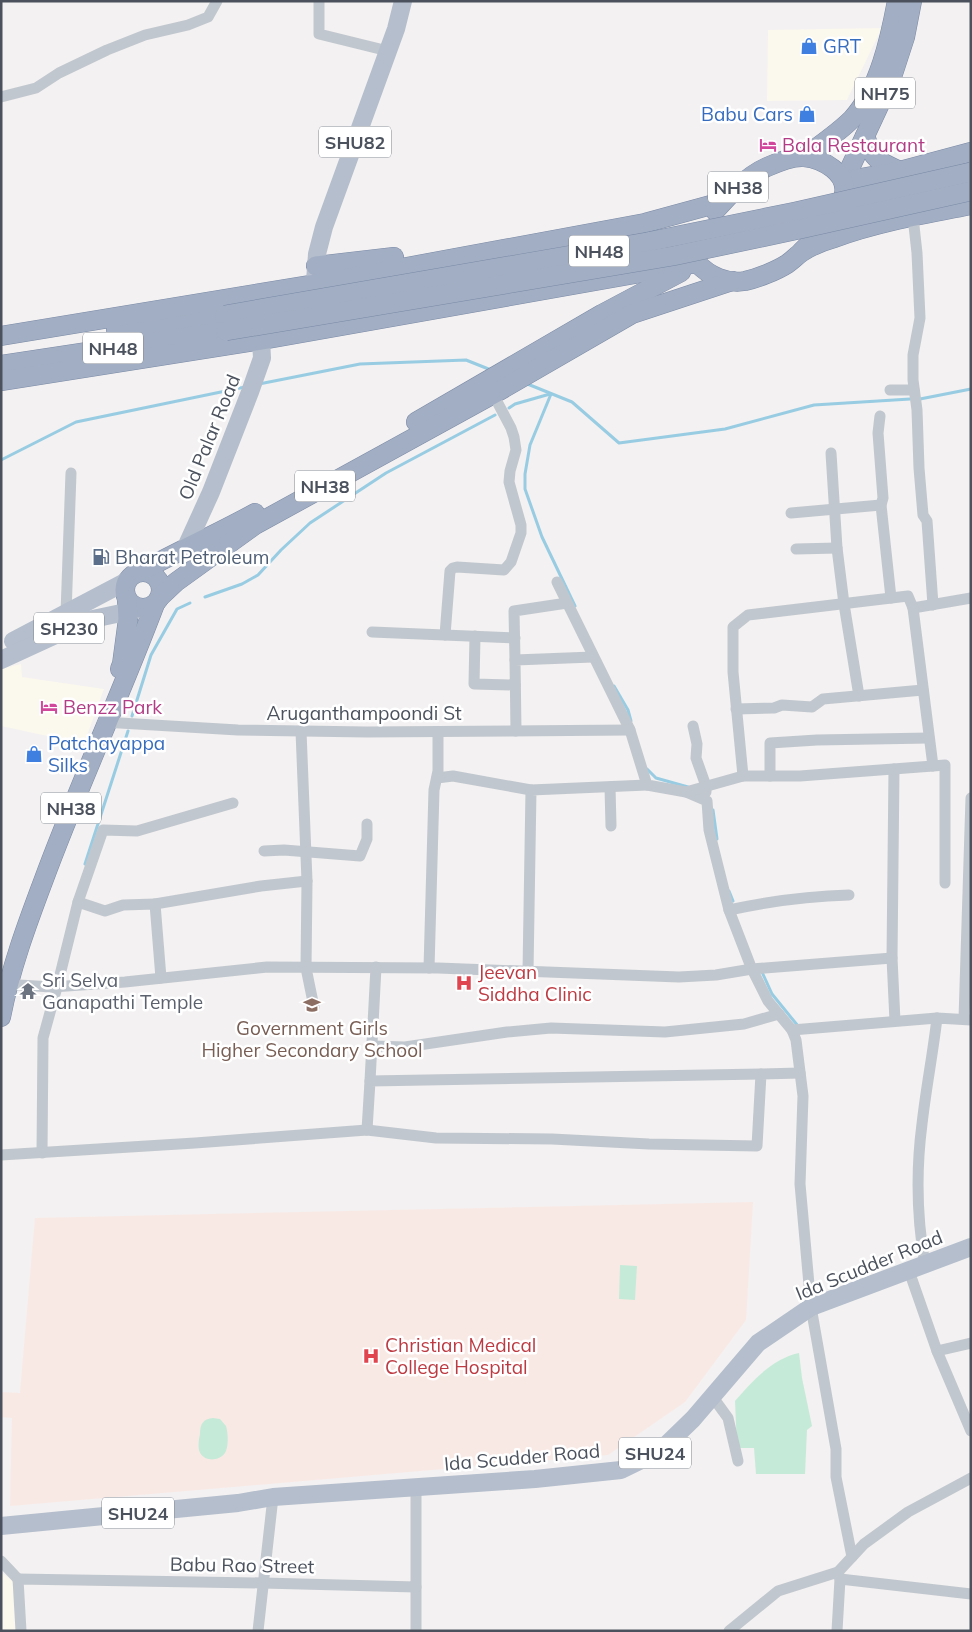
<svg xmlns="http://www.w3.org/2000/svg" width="972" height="1632" viewBox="0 0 972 1632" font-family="Mulish,sans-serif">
<rect width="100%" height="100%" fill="#f3f1f1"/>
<g fill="#fbf8ee">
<polygon points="882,28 847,100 767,101 768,30"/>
<polygon points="21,664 22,677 104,689 84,744 1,726 1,669"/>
<polygon points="1,1572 13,1581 18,1631 1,1631"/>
</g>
<polygon fill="#f9e9e5" points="753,1202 746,1320 685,1402 608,1455 10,1506 12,1418 1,1417 1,1392 20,1393 35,1218"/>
<g fill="#c5ebd8">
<polygon points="620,1265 637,1266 635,1300 619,1299"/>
<path d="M 799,1353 L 802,1378 L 812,1426 L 807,1430 L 805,1474 L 756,1474 L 754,1448 L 737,1448 L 735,1401 C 752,1381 772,1359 799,1353 Z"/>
<path d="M 213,1418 L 220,1419 L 226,1426 C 228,1432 229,1447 225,1453 C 219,1462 202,1462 199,1450 C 198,1445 199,1438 200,1434 C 200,1424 203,1419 213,1418 Z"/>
</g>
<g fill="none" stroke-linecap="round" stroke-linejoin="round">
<g stroke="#97cce3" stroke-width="3">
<polyline points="525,383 572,402 619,443 725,429 814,405 910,399"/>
<polyline points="259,384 360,364 466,360 491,370"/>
<polyline points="551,394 530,445 525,474 525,489 542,537 575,606"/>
<polyline points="920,399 971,389"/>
<polyline points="509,408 515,404 550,394"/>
<polyline points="1,460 76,422 245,387"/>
<polyline points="205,597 242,584 258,575 281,550 310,523 386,473 495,415"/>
<polyline points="614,686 628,710 631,721"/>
<polyline points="132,716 151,655 177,609 190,603"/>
<polyline points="647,769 656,778 688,787"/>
<polyline points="713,810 717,839"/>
<polyline points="85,864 128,731"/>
<polyline points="729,891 733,901"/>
<polyline points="762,972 772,994 798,1026"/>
</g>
<g stroke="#7a8aa6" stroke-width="20">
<g id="trunk">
<path d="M 865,136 C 873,160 878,161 900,171"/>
<path d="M 804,157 C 820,145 838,133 852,119 C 879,90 890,38 897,1"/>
<polyline points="844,181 891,80 905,37 912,1"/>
<polyline points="844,181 900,171 971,152"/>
<path d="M 715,211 C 730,194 747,176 767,167 C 778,162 792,156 804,157 C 823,159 848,173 844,194 C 840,216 816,237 801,252"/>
<path d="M 698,252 L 697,263 C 709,276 727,284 745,281 C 758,278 776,271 787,264 C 793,260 797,255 802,252 C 811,246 823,241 834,238 C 878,222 925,214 971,205"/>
<polyline points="316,266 394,257"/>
<polyline points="116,330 225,315"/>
<polyline points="1,336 315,284 645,223 722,202"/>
<polyline points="1,365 226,331"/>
<polyline points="1,381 261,340 697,263"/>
<polyline points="416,422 602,314 681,272"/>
<circle cx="143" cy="590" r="18"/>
<path d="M 140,572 C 178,551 217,534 255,513"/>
<polyline points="160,597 176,582 255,525 499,391 632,314 732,281"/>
<polyline points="120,669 122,664 128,619 127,600"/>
<path d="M 1,1017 C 10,970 27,924 44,879 C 78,787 120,697 155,604"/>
</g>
</g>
<g stroke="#c1c7ce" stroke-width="11">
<polyline points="319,1 319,34 388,51"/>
<polyline points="1,97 36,88 59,73 107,50 145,35 188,25 208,17 217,1"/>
<polyline points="913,217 917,253 920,318 913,355 913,380 917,410 919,468 923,515 927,521 933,605"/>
<polyline points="890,390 914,390"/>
<polyline points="880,416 878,433 883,498 881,505 891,598"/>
<polyline points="831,453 837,548 844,604 859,696"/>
<polyline points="791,513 881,505"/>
<polyline points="796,549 837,548"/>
<polyline points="557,582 630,730 647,785 686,792 707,801 709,830 729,910 751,967 768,1001 792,1030 796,1040 803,1096 800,1184 811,1307 836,1449 836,1477 852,1557"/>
<polyline points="66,614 71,473"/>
<polyline points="372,632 515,638"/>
<polyline points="445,635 450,571 453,568 457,567 504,570 511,562 521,533 521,525 509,482 510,471 516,450 514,437 511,428 493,394"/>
<polyline points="475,636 474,684 515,685"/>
<polyline points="515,660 514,611 567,603"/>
<polyline points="736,709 774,708 782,705 812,707 823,699 923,690"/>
<polyline points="103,722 238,730 367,732 630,730"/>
<polyline points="693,726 697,744 696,758 706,786 706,792"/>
<polyline points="301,731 307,881 306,968 314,1007"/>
<polyline points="516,731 515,660 593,657"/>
<polyline points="933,766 945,765 945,883"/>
<polyline points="894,769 892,958 895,1021"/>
<polyline points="743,776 733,672 733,627 748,615 908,596 913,608 971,598"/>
<polyline points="770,776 770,743 817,740 929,738"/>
<polyline points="437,778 453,776 531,790"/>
<polyline points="610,787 611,826"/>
<polyline points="686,792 743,776 800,776 933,766 913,608"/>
<polyline points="264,851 284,850 360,856 367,839 367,824"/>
<polyline points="78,902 105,911 123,905 155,904 161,978"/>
<polyline points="155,904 261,886 307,881"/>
<path d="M 729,910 C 771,901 806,896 849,895"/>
<polyline points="429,968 434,790 438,771 438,732"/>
<polyline points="528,971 531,790 647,785"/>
<polyline points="3,984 52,987 125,982 267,967 438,968 679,977 716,975 752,969 892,958"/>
<polyline points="964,1019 971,798"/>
<polyline points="792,1030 937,1018"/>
<polyline points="372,1046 405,1047 507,1032 551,1028 665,1032 744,1024 779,1014"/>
<polyline points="370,1081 376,967"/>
<polyline points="367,1130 370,1081 761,1074"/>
<polyline points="42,1153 43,1038 57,987 78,902 103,830 137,831 233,803"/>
<polyline points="1,1155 195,1143 367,1130 436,1138 552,1139 649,1144 757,1146 761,1074 800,1073"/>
<path d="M 925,1265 C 917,1219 916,1170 922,1124 C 926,1088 933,1053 937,1018 L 971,1020"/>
<polyline points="909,1271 937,1351 971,1431"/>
<polyline points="937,1351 971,1343"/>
<polyline points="712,1396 728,1418 738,1461"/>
<polyline points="1,1561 18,1579"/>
<polyline points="840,1579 971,1594"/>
<polyline points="416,1587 416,1631"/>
<polyline points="21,1631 18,1579 263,1583 416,1587 416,1487"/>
<polyline points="258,1631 273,1497"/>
<polyline points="729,1631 778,1591 838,1572 864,1544 908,1512 971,1478"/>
<polyline points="837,1631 840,1579 838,1572"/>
</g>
<g stroke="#b4becc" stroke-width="18">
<polyline points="315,281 317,254 324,227 396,29 403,1"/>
<polyline points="186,547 211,492 250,392 262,358 261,340"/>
<polyline points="13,641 127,581"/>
<polyline points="1,660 88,620 140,609"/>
<polyline points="1,1526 238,1503 273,1497 535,1479 621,1470 660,1451 693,1419 758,1343 811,1307 971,1247"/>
</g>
<use href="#trunk" stroke="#a2aec3" stroke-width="19"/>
<g stroke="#7a8aa6" stroke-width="20" stroke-linecap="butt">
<g id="trunk-bridge">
<polyline points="225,315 647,242 794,212 971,172"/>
<polyline points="226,331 673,256 796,230 971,191"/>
</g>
</g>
<use href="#trunk-bridge" stroke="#a2aec3" stroke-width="19"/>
</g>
<defs>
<g id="shop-bare" transform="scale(1.35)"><path d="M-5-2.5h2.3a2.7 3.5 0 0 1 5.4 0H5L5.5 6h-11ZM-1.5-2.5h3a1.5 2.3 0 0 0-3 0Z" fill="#3f7fe0" stroke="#fff" stroke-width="2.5" paint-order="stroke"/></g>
<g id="hotel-bare" transform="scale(1.35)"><path d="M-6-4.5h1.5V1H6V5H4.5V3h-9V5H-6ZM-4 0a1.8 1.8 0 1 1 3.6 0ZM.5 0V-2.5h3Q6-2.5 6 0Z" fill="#d1479c" stroke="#fff" stroke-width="2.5" paint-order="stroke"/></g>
<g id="fuel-bare" transform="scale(1.35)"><path d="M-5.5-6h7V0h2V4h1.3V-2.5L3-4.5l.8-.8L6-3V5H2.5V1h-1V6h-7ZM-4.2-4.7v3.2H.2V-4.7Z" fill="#5c6f8a" stroke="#fff" stroke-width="2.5" paint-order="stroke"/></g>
<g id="hospital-bare" transform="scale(1.35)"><path d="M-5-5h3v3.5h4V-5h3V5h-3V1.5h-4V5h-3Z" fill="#e0444e" stroke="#fff" stroke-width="2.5" paint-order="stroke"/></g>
<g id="temple-bare" transform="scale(1.35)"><path d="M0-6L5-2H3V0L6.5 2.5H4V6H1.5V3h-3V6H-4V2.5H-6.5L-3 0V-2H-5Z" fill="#6b7280" stroke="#fff" stroke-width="2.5" paint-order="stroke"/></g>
<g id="school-bare" transform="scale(1.35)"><path d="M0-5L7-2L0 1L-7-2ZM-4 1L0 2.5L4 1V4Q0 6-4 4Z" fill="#8d6e63" stroke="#fff" stroke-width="2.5" paint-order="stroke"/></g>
</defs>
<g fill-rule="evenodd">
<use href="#shop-bare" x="809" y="46"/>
<use href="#shop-bare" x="807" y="114"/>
<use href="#hotel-bare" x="768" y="145"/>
<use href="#fuel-bare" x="101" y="557"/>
<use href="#hotel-bare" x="49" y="707"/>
<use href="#shop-bare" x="34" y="754"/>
<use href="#hospital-bare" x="464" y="983"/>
<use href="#temple-bare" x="28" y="991"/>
<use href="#school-bare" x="312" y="1005"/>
<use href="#hospital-bare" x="371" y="1356"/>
</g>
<g text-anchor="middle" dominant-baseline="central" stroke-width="5" stroke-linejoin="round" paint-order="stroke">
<g fill="#fff" stroke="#81868e" stroke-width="1">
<rect x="855" y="77.5" width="60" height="31" rx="4"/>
<rect x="319" y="126.5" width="72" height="31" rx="4"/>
<rect x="708" y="171.5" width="60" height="31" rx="4"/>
<rect x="569" y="235.5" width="60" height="31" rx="4"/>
<rect x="83" y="332.5" width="60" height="31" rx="4"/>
<rect x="295" y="470.5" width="60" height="31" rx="4"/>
<rect x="34" y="612.5" width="70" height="31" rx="4"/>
<rect x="41" y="792.5" width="60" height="31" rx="4"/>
<rect x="619" y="1437.5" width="72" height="31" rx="4"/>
<rect x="102" y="1497.5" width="72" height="31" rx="4"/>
</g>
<g font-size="18" font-weight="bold" fill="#4b525d">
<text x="885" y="93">NH75</text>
<text x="355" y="142">SHU82</text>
<text x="738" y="187">NH38</text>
<text x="599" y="251">NH48</text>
<text x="113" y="348">NH48</text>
<text x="325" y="486">NH38</text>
<text x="69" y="628">SH230</text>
<text x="71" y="808">NH38</text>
<text x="655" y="1453">SHU24</text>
<text x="138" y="1513">SHU24</text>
</g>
<g font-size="19" fill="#366cbe" stroke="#fff" text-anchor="start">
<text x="823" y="46">GRT</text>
<text x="793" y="114" text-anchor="end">Babu Cars</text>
<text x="48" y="743">Patchayappa<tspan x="48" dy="22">Silks</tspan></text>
</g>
<g font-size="19" fill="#b23c85" stroke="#fff" text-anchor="start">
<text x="782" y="145">Bala Restaurant</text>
<text x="63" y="707">Benzz Park</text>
</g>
<g font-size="19" fill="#4b525d" stroke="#fff">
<text transform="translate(209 437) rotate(-68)">Old Palar Road</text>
<text x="364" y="713">Aruganthampoondi St</text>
<text transform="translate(869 1265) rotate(-22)">Ida Scudder Road</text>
<text transform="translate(522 1457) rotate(-5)">Ida Scudder Road</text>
<text transform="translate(242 1565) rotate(1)">Babu Rao Street</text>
</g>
<g font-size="19" fill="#4e5e75" stroke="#fff" text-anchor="start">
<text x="115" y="557">Bharat Petroleum</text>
</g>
<g font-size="19" fill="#be3a42" stroke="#fff" text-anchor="start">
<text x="478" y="972">Jeevan<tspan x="478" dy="22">Siddha Clinic</tspan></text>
<text x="385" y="1345">Christian Medical<tspan x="385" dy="22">College Hospital</tspan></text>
</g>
<g font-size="19" fill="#5b616d" stroke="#fff" text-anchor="start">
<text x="42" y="980">Sri Selva<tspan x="42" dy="22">Ganapathi Temple</tspan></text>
</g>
<g font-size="19" fill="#785e54" stroke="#fff">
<text x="312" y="1028">Government Girls<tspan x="312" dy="22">Higher Secondary School</tspan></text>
</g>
</g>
<rect width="972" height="1632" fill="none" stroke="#4b525d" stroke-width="5"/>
</svg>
